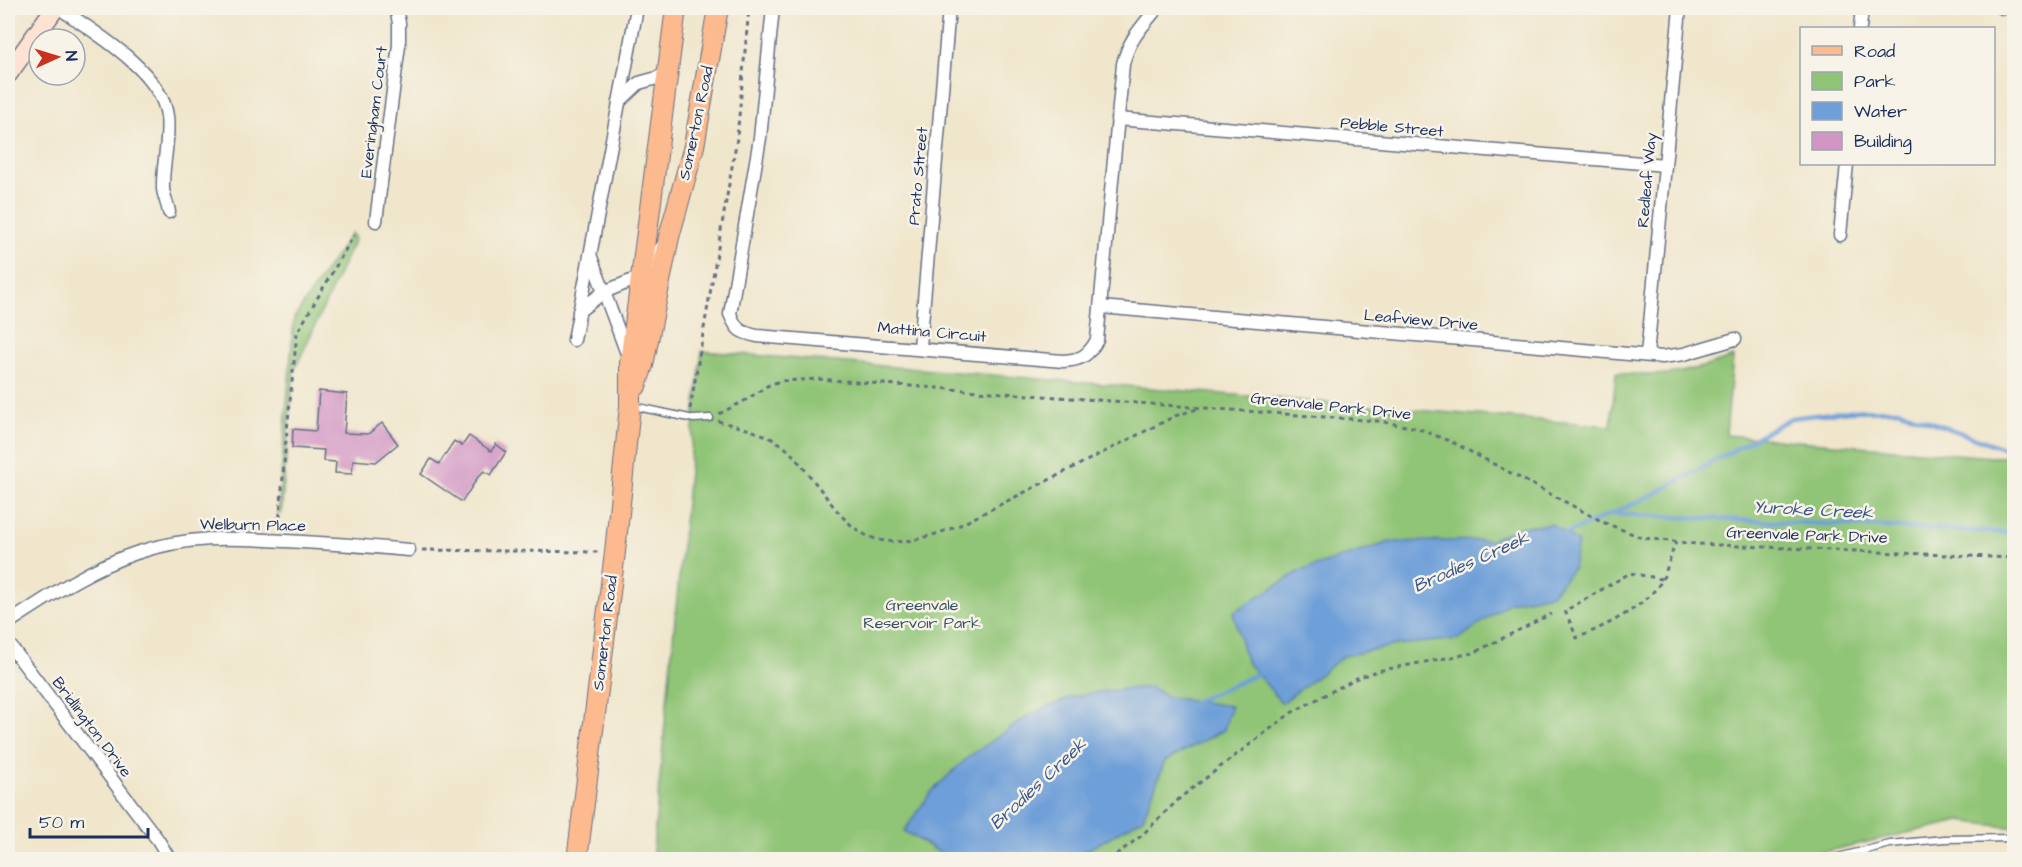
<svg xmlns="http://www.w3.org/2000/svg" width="2022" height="867" viewBox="0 0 2022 867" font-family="'Architects Daughter',sans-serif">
<rect width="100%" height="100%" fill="#f7f3e8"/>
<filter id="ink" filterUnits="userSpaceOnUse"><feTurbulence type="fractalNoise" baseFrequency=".0167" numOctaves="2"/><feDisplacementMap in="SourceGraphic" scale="12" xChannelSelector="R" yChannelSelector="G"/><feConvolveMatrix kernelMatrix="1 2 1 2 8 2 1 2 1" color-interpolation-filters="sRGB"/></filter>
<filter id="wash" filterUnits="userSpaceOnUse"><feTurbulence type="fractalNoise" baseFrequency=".008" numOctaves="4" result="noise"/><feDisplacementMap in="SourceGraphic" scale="24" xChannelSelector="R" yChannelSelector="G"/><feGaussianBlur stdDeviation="1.35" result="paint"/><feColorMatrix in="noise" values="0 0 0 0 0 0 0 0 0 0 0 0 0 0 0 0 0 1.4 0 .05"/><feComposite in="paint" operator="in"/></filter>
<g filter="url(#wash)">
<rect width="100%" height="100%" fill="#f0e6cc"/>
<g fill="#90c476" stroke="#567a6a" stroke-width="1.5">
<polygon points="351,233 355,239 294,371 281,514 278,514 294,318"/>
<path d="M 702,351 L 1611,426 L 1616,373 C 1663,378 1689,373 1733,357 L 1726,435 L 1992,457 L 2014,456 L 2014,828 L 1960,821 L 1788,860 L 652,860 L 694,419 Z"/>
</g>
<g fill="#6e9fd8" stroke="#44679b" stroke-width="1.5">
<polygon points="1552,524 1578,543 1573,568 1552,594 1510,602 1459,639 1397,645 1344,656 1282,703 1246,661 1233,612 1300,571 1390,542 1490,540 1521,527"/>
<polygon points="1150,687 1168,697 1231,706 1224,730 1165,761 1143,818 1072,859 950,859 904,831 932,791 967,758 1033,713 1072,697 1105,691"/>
</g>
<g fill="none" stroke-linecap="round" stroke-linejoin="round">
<g stroke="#6e9fd8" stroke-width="4.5">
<polyline points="1613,514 2014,533"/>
<polyline points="1562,536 1653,495 1791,418 1849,411 1898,410 2014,452"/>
<polyline points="1190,704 1262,672"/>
</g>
</g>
<g id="blocks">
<g fill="#d296c4">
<polygon points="319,391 347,394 344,433 368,434 382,423 398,444 376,462 353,460 352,474 335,473 336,462 323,461 324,450 292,448 293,429 316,431"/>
<polygon points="469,436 491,451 496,444 506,452 491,475 484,471 478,477 462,502 421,474 431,459 439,464 454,441 462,446"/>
</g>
</g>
</g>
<g filter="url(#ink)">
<use href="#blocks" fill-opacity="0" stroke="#666f84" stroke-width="1.5"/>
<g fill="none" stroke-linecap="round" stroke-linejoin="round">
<g stroke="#666f84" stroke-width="9">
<g id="lane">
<polyline points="633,406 694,419 710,418"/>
<polyline points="1826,860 1890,844 1944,839 2014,838"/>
</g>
</g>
<g stroke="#666f84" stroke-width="15">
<g id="street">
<path d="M 59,8 C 93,31 162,72 167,116 C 170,140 162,166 163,189 C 164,197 168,205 169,212"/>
<path d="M 773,8 L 760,138 L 730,314 C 737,331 740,332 757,336 L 1063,361 C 1081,360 1088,356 1097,340 L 1123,64 C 1129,39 1142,27 1157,8"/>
<polyline points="2002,8 2014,9"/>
<polyline points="1860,28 1862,8"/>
<polyline points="619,102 639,83 657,78 668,72"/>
<polyline points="1117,119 1665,165"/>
<polyline points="376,221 399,45 399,23 396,8"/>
<polyline points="1840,235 1847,164"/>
<polyline points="591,257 629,359"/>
<polyline points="1101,307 1662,357 1684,354 1735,339"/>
<polyline points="579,311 604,292 643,276 663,245"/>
<polyline points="574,340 637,8"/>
<polyline points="920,347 949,8"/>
<polyline points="1647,355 1680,8"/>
<path d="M 8,623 C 48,597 90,568 136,553 C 191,535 230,538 286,541 C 327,543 368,546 409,550"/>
<polyline points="8,643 158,840 170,860"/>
</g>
</g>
<g stroke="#666f84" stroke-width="21">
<polyline id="secondary" points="8,74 55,8"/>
</g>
<g stroke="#666f84" stroke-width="22">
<g id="primary">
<polyline points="636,386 643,365 669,237 694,146 718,8"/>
<polyline points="577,860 615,552 630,406 630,363 676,8"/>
</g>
</g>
<g stroke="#666f84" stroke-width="3" stroke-dasharray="4.5 4.5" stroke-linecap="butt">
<polyline points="690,409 737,138 749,8"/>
<polyline points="719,414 746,400 767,386 780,381 817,379 1378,421 1417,428 1454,443 1605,523 1643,538 1697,544 2014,558"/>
<path d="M 718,421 C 739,427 764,432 782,445 C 794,454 803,468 813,480 C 827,497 840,518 859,531 C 889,552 930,537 960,525 L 1175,416 L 1200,408"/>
<polyline points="279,526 286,440 297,333 354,235"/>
<polyline points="422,550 598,552"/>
<path d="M 1662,579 L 1630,573 L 1565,611 L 1577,638 C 1605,626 1649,606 1663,578 C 1668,567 1671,554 1676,542"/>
<polyline points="1109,860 1141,836 1181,797 1291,713 1357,678 1377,671 1473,653 1551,614"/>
</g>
<use href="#lane" stroke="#fff" stroke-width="6"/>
<use href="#street" stroke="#fff" stroke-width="12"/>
<use href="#secondary" stroke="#fee3d2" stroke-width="18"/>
<use href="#primary" stroke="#fcba8e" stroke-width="20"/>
</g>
</g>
<g text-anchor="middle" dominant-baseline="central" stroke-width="5" stroke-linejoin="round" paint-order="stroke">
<g font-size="16" fill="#1b2f5e" stroke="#f7f3e8">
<text transform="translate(374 112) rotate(-83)">Everingham Court</text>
<text transform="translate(696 123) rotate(-78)">Somerton Road</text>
<text transform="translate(1392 127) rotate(5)">Pebble Street</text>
<text transform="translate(918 176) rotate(-85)">Prato Street</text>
<text transform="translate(1647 180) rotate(-85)">Redleaf Way</text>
<text transform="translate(1421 320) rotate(5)">Leafview Drive</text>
<text transform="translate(932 332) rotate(5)">Mattina Circuit</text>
<text transform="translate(1331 406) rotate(6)">Greenvale Park Drive</text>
<text transform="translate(253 525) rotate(1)">Welburn Place</text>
<text transform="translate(1807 535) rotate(2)">Greenvale Park Drive</text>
<text transform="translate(605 633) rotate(-83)">Somerton Road</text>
<text transform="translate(92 727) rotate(53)">Bridlington Drive</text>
</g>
<g font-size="16" fill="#385464" stroke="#f7f3e8">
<text x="922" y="605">Greenvale<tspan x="922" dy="18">Reservoir Park</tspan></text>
</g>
<g font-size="18" font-style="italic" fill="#385689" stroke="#f7f3e8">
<text transform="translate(1813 510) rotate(3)">Yuroke Creek</text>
<text transform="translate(1471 562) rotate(-24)">Brodies Creek</text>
<text transform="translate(1038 784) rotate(-43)">Brodies Creek</text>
</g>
</g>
<rect width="2022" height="867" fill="none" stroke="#f7f3e8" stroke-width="30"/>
<rect x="1800" y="27" width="195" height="138" fill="#f7f3e8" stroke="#9fa5b1" stroke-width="1.5"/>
<rect x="1812" y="46" width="30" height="9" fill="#fcba8e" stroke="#9fa5b1" stroke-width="1.5"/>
<text x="1854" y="57" font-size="18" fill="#1b2f5e">Road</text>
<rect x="1812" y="72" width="30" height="18" fill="#90c476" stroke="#9fa5b1" stroke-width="1.5"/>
<text x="1854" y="87" font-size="18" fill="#1b2f5e">Park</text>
<rect x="1812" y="102" width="30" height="18" fill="#6e9fd8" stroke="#9fa5b1" stroke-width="1.5"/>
<text x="1854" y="117" font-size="18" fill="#1b2f5e">Water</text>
<rect x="1812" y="132" width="30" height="18" fill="#d296c4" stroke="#9fa5b1" stroke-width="1.5"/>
<text x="1854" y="147" font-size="18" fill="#1b2f5e">Building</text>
<g transform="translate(57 57) rotate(86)"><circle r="28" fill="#f7f3e8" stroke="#9fa5b1" stroke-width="1.5"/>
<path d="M0-4.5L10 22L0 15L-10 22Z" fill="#c8321e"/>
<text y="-9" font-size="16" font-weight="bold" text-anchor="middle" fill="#1b2f5e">N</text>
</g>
<path d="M30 828v9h118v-9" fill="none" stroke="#1b2f5e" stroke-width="3"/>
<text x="39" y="828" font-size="18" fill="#1b2f5e" stroke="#f7f3e8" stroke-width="4.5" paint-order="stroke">50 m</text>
</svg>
